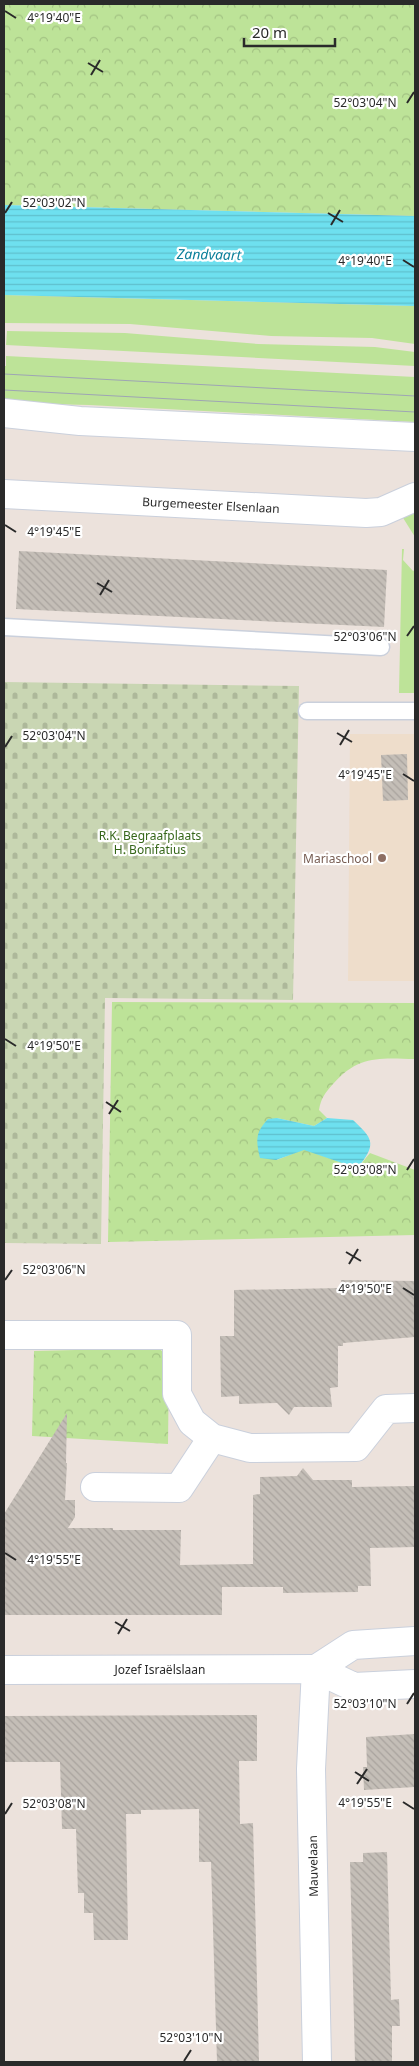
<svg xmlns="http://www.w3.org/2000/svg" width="419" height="2066" viewBox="0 0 419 2066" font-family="'Noto Sans',sans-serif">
<defs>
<pattern id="forest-crowns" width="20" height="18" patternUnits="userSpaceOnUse" patternTransform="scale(1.25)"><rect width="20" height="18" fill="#bde398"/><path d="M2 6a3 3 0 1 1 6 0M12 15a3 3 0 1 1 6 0" fill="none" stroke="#a3c383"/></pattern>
<pattern id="cemetery-stones" width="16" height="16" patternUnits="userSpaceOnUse" patternTransform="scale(1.25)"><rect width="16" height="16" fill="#c9d6b3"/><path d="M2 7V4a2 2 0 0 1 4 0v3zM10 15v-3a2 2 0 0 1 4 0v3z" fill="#adb89a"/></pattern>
<pattern id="water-rules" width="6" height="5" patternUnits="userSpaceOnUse" patternTransform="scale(1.25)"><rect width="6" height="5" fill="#6ee0ef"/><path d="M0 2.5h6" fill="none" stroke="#5fc0cd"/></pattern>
<pattern id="building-back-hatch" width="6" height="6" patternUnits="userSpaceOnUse" patternTransform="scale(1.25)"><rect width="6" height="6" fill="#c4beb7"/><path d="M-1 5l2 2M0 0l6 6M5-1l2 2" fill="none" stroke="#a9a39e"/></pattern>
</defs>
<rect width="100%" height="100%" fill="#ece2dc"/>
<polygon fill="#eeddcb" points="350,734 415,734 415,981 348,981"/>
<g fill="#bde398">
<polygon points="4,295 415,306 415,344 372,338 271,336 130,324 4,323"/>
<polygon points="7,331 125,333 258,344 375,347 415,352 415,366 6,345"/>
<polygon points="6,356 415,377 415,422 89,405 4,403 4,366 6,366"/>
<polygon points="415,505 415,537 400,513"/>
<polygon points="402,549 404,549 403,560 413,571 415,570 415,693 399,693"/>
</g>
<g fill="url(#forest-crowns)">
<polygon points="4,4 415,4 415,216 4,205"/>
<path d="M 112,1002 L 415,1003 L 415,1059 C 380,1058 358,1055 333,1084 C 325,1093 321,1098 319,1110 L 327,1118 L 314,1126 L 277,1118 L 277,1160 L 304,1149 L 351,1166 L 360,1165 L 370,1153 L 415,1170 L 415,1235 L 108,1242 Z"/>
<polygon points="159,1348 169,1359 168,1444 32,1436 34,1351"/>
</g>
<polygon fill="url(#cemetery-stones)" points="4,682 299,686 293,1000 105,998 101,1244 4,1243"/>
<g fill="url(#water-rules)">
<polygon points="4,205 415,216 415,306 4,295"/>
<path d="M 277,1118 L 314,1126 L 327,1118 L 353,1120 C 372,1138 377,1143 360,1165 L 351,1166 L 304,1150 L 276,1160 L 260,1158 C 256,1140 255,1133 268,1119 Z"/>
</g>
<g fill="url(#building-back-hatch)">
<polygon points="19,551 387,570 384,627 16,609"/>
<polygon points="407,754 408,800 383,801 381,755"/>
<polygon points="341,1280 415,1281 415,1337 343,1343 343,1346 338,1346 338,1387 330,1388 332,1407 294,1407 289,1415 277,1403 239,1404 239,1396 221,1397 220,1336 234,1336 234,1290 341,1288"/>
<polygon points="67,1413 66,1463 67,1463 65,1500 75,1500 75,1517 68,1528 113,1528 113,1530 181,1530 180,1565 253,1564 253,1495 260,1494 260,1477 297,1476 303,1468 313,1480 352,1480 352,1487 415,1486 415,1547 370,1548 371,1586 358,1586 358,1592 283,1593 283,1587 222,1587 222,1615 4,1615 4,1514"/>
<polygon points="257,1715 257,1761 239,1761 240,1824 253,1823 259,2062 217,2062 211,1862 199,1862 199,1809 141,1810 141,1814 126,1814 128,1940 94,1940 93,1913 84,1913 84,1893 78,1893 76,1829 62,1829 60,1762 4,1762 4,1716"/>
<polygon points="415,1734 415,1787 364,1790 363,1767 367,1767 366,1737"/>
<polygon points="387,1852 391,2000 399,1999 400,2026 392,2026 392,2062 355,2062 350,1862 363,1862 363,1853"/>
</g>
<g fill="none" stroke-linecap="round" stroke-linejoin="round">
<g stroke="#cad0dc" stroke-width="19">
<g id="service">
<polyline points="4,627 381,647"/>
<polyline points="307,711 415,711"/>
</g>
</g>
<g stroke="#cad0dc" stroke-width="30">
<g id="minor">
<polyline points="4,494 366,513 381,512 415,497"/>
<polyline points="4,1335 177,1335 177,1394 192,1422 212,1438 250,1448 356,1447 386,1409 415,1408"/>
<polyline points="95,1487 179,1488 212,1438"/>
<polyline points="316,1669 311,1769 317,2062"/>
<polyline points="316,1669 353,1645 415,1641"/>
<polyline points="4,1670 316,1669 354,1687 415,1684"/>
</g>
</g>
<g stroke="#cad0dc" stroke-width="30">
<polyline id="secondary" points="4,413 80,421 415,437"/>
</g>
<use href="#service" stroke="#fff" stroke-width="16"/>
<use href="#minor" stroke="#fff" stroke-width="28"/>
<use href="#secondary" stroke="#fff" stroke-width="28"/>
<g stroke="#9ea5b4" stroke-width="1">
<polyline points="4,374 415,396"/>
<polyline points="4,390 415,412"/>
</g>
</g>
<path fill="none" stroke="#2a2a2a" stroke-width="2" d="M 5,11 L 16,18M 88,63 L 103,72M 91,75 L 100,60M 407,103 L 414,92M 5,213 L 12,202M 328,213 L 343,222M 331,225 L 340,210M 403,260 L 414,267M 5,525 L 16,532M 97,583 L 112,592M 100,595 L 109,580M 407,636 L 414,626M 337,733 L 352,742M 340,745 L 349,730M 5,747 L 12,736M 403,774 L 414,781M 5,1039 L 16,1046M 106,1102 L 121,1112M 109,1114 L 118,1100M 407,1170 L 414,1159M 346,1252 L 361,1261M 349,1264 L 358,1249M 5,1280 L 12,1270M 403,1288 L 414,1295M 5,1553 L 16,1560M 115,1622 L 130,1631M 118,1634 L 127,1619M 407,1704 L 414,1693M 355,1772 L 369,1781M 357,1784 L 367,1769M 403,1802 L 414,1809M 5,1814 L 12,1803M 184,2061 L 191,2050"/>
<circle fill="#8d6e63" stroke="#fff" stroke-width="2" cx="382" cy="858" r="5"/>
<g text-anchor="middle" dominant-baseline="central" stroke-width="4.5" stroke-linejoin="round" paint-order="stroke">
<g font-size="12" fill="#2a2a2a" stroke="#fff">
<text transform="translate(211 505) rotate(3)">Burgemeester Elsenlaan</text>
<text x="160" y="1669">Jozef Israëlslaan</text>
<text transform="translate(313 1866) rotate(-91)">Mauvelaan</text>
</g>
<g font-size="12" fill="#36671a" stroke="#fff">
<text x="150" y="835">R.K. Begraafplaats<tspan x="150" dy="14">H. Bonifatius</tspan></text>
</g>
<g font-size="12" fill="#785e54" stroke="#fff" text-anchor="end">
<text x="372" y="858">Mariaschool</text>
</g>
<g font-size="14" font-style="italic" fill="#0d809b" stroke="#fff">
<text transform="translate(209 254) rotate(1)">Zandvaart</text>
</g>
</g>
<g font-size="12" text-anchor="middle" fill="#2a2a2a" stroke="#fff" stroke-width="4.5" stroke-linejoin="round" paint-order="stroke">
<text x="54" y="22">4°19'40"E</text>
<text x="365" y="107">52°03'04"N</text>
<text x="54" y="207">52°03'02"N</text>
<text x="365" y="265">4°19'40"E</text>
<text x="54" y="536">4°19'45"E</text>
<text x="365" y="641">52°03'06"N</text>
<text x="54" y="740">52°03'04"N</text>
<text x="365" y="779">4°19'45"E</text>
<text x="54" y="1050">4°19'50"E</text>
<text x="365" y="1174">52°03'08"N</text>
<text x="54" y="1274">52°03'06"N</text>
<text x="365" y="1293">4°19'50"E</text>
<text x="54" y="1564">4°19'55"E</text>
<text x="365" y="1708">52°03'10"N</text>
<text x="365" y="1807">4°19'55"E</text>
<text x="54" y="1808">52°03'08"N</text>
<text x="191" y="2042">52°03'10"N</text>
</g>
<rect width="419" height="2066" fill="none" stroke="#2a2a2a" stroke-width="10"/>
<path d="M244 38v8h91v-8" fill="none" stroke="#2a2a2a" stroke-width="2.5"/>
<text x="252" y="38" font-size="15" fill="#2a2a2a" stroke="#ffffff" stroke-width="4" paint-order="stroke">20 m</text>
</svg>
